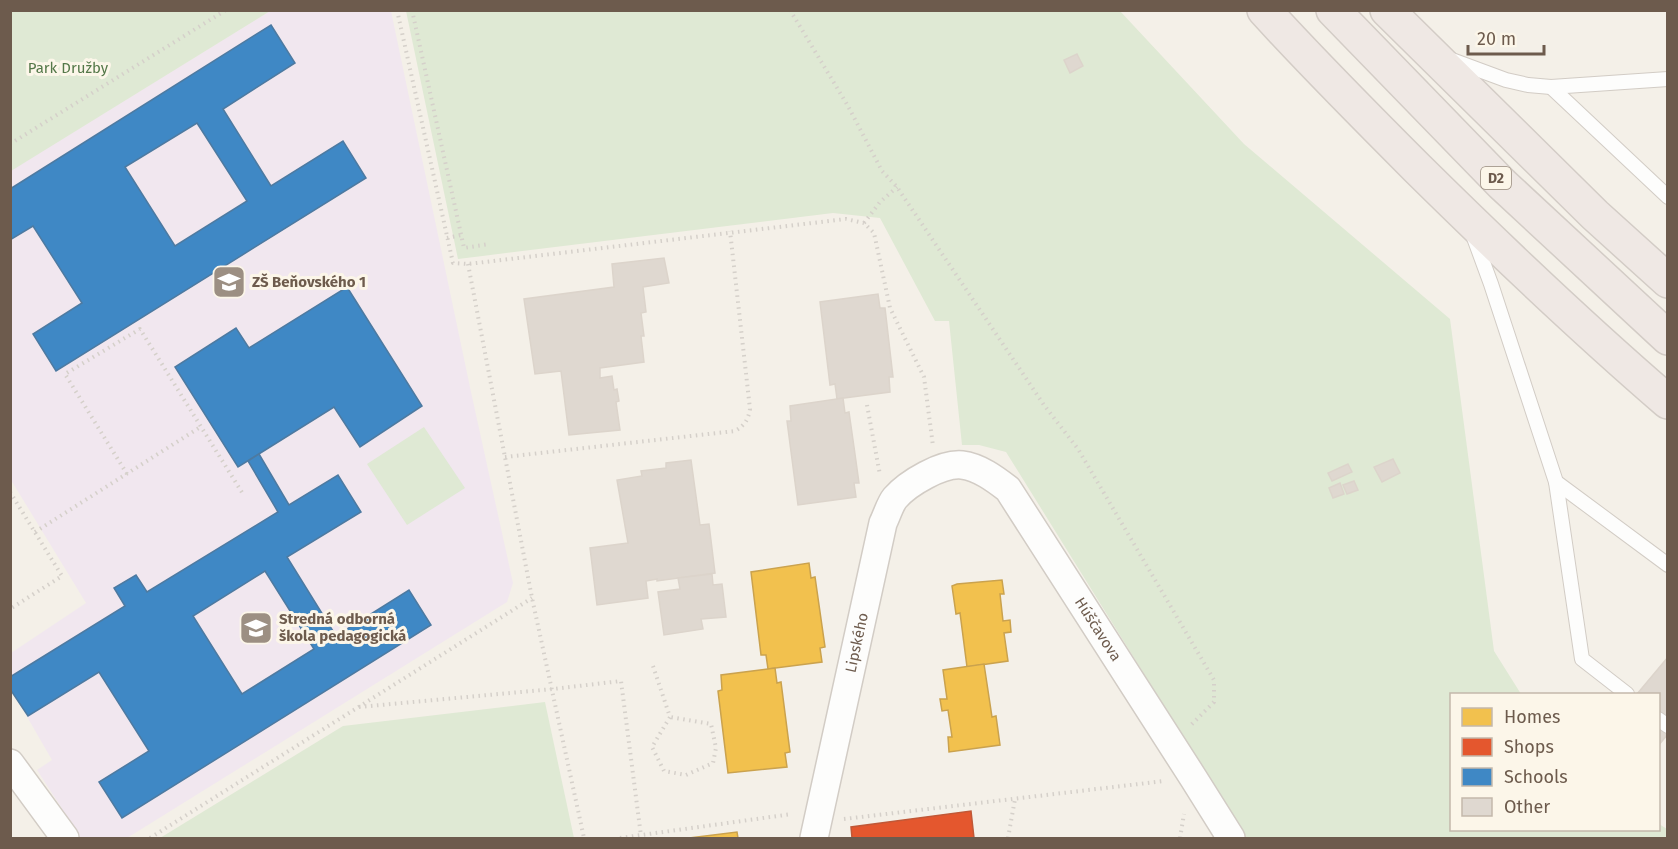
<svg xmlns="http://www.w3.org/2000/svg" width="1678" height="849" viewBox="0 0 1678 849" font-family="'Fira Sans',sans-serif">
<rect width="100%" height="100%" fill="#f4f0e8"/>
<polygon fill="#f1e7ef" points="270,11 391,11 471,392 513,583 507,602 127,838 81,838 37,770 52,760 11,689 11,653 86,603 11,480 10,171"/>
<g fill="#dfe9d4">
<polygon points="11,10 270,10 270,11 11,171"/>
<polygon points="406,11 1120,11 1244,144 1450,319 1494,651 1521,694 1452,694 1452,830 1658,830 1659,824 1667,829 1667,838 1246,838 1006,452 979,445 962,445 949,321 935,321 880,218 833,213 458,259"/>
<polygon points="424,427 465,488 407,525 367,464"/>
<polygon points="545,702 574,838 160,838 343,726"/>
</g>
<g fill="#f2c14e" stroke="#caa24e" stroke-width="1.5">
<polygon points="809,563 811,578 815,577 825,647 820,648 822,662 768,669 766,655 761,655 751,572"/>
<polygon points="1002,580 1004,594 1000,594 1003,621 1010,620 1011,632 1004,633 1008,661 967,667 960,613 956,614 952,586 957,584"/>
<polygon points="984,664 992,717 996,716 1000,745 949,752 948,737 952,737 948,710 942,711 940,699 947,699 943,670"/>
<polygon points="775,668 777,683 781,682 790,752 785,753 787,767 728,773 718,691 722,690 721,675"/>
<polygon points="737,832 738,838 689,838"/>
</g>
<polygon fill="#e4572e" stroke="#c05837" stroke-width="1.5" points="971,811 974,838 852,838 851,827"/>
<g fill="#3f88c5" stroke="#4d7aa1" stroke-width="1.5" fill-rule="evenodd">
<path d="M 271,25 L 295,63 L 223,109 L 271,186 L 343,141 L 366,178 L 56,371 L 33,334 L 82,303 L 33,226 L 10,240 L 10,189 ZM 197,123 L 247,201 L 175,246 L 125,167 Z"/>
<polygon points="347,287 422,406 360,447 334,407 238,467 175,367 236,328 249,348"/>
<path d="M 259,454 L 289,505 L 338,475 L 361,512 L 287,557 L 336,636 L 409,590 L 431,625 L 122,818 L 99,782 L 149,751 L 99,672 L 28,716 L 10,689 L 10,677 L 125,606 L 114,588 L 136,575 L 147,592 L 278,512 L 248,461 ZM 265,571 L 314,649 L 242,694 L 193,616 Z"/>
</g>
<g fill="#dfd8d0" stroke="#dcd4cb" stroke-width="1.5">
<polygon points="1077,54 1083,66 1070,73 1064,60"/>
<polygon points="664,258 669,283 643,287 646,312 641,313 644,336 641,336 644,362 600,368 600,378 612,376 614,390 617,389 619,401 616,402 620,430 569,435 561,371 535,374 524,299 614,287 612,264"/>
<polygon points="878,294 880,308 885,308 893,377 889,377 890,392 837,399 835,384 830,385 820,302"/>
<polygon points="843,398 845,413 849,412 854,447 859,483 854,483 856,497 798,505 787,421 791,421 790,406"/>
<polygon points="1393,459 1400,473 1382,482 1374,467"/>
<polygon points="691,460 700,525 709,524 715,573 657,581 657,579 646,581 648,598 597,605 590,548 628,543 617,480 642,476 641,471 666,468 666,463"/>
<polygon points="1348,464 1352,472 1332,481 1328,473"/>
<polygon points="1354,481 1358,490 1347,494 1343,485"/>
<polygon points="1340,483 1344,494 1333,498 1329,488"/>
<polygon points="712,574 713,585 722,584 726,617 701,619 703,629 664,635 658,592 680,589 678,578"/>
<polygon points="1668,657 1668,734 1658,746 1658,694 1637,694"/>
</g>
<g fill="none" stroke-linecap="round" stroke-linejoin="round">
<g stroke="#d2ccc5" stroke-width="16">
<g id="service">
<polyline points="1452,60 1506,80 1528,85 1551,87 1668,79"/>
<polyline points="1551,87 1668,197"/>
<polyline points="1473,235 1491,284 1556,482 1668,565"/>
<polyline points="1556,482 1582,659 1627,694"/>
<polyline points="1658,719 1668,726"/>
</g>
</g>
<g stroke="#d2ccc5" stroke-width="30">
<g id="minor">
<polyline points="10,763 65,838"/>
<path id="s1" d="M 814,838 L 883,523 C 887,515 890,504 895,498 C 908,483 942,463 962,465 C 979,467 995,479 1008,489 L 1194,779 L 1231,838"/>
</g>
</g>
<g stroke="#d3ccc6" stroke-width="36">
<g id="motorway">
<path d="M 1264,10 C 1314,65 1365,116 1417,168 C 1498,248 1581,327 1668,402"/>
<polyline points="1333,10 1502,184 1668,338"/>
<polyline points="1387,10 1595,215 1668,281"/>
</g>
</g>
<g stroke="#d5d0ca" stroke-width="4" stroke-dasharray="1.5 4.5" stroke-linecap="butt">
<polyline points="397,10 453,263 468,264 846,219 864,223 874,233 890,308 924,377 933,446"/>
<polyline points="412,10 464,248 489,244"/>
<polyline points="790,10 848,106 882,171 897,187 1044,405 1078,449 1214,680 1214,702 1191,725"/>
<polyline points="10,144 226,10"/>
<polyline points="864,223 880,202 897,187"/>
<polyline points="447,238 461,235"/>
<polyline points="468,264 532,598 584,838"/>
<polyline points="867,405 880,475"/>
<path d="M 505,457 L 735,431 C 745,425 748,420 750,409 L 730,231"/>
<polyline points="127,474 65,374 140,329 243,494"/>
<polyline points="10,492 62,576 10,609"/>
<polyline points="35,532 202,426"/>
<polyline points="653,666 670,717 652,747 664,771 686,775 713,763 716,748 711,724 670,717"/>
<polyline points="359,707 553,689 621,681 641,836"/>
<polyline points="844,819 1164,781"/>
<polyline points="150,838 532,598"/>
<polyline points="620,838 792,814"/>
<polyline points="1008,838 1015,799"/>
<polyline points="1180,838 1184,814"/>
</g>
<use href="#service" stroke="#fdfdfc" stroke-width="14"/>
<use href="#minor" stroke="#fdfdfc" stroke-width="27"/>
<use href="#motorway" stroke="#efe8e4" stroke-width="33"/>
</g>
<defs>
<g id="school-square" transform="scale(1.725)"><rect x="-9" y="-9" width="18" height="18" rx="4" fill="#9c8f83" stroke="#fcf6e9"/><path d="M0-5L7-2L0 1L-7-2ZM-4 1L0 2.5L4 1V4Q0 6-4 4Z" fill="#fff"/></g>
</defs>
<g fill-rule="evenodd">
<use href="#school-square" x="229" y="282"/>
<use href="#school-square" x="256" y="628"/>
</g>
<g text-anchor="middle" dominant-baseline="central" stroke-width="6" stroke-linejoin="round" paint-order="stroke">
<rect fill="#fcf6e9" stroke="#988a7c" stroke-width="1.5" x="1481" y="167" width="30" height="22" rx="4.5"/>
<g font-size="14" font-weight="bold" fill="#6d5b4d">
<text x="1496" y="178">D2</text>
</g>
<g font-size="15" fill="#547849" stroke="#fcf6e9">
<text x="68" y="68">Park Družby</text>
</g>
<g font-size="15" font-weight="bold" fill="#6d5b4d" stroke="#fcf6e9" text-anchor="start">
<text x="252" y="282">ZŠ Beňovského 1</text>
<text x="279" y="619">Stredná odborná<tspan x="279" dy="17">škola pedagogická</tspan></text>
</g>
<g font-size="15" fill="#6d5b4d" stroke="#fcf6e9">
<text stroke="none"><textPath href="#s1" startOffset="646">Húščavova</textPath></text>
<text stroke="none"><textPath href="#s1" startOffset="200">Lipského</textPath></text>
</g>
</g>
<rect width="1678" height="849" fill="none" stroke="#6d5b4d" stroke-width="24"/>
<rect x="1450" y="693" width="210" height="138" fill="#fcf6e9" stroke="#c3b8ab" stroke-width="1.5"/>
<rect x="1462" y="708" width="30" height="18" fill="#f2c14e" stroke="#c3b8ab" stroke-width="1.5"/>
<text x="1504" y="723" font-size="18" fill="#6d5b4d">Homes</text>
<rect x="1462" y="738" width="30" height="18" fill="#e4572e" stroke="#c3b8ab" stroke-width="1.5"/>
<text x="1504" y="753" font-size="18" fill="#6d5b4d">Shops</text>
<rect x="1462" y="768" width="30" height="18" fill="#3f88c5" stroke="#c3b8ab" stroke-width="1.5"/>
<text x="1504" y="783" font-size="18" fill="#6d5b4d">Schools</text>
<rect x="1462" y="798" width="30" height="18" fill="#dfd8d0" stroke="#c3b8ab" stroke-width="1.5"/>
<text x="1504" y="813" font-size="18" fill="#6d5b4d">Other</text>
<path d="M1468 45v9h76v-9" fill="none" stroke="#6d5b4d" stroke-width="3"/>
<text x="1477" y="45" font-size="18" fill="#6d5b4d" stroke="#fcf6e9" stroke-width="4.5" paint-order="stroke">20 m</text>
</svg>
